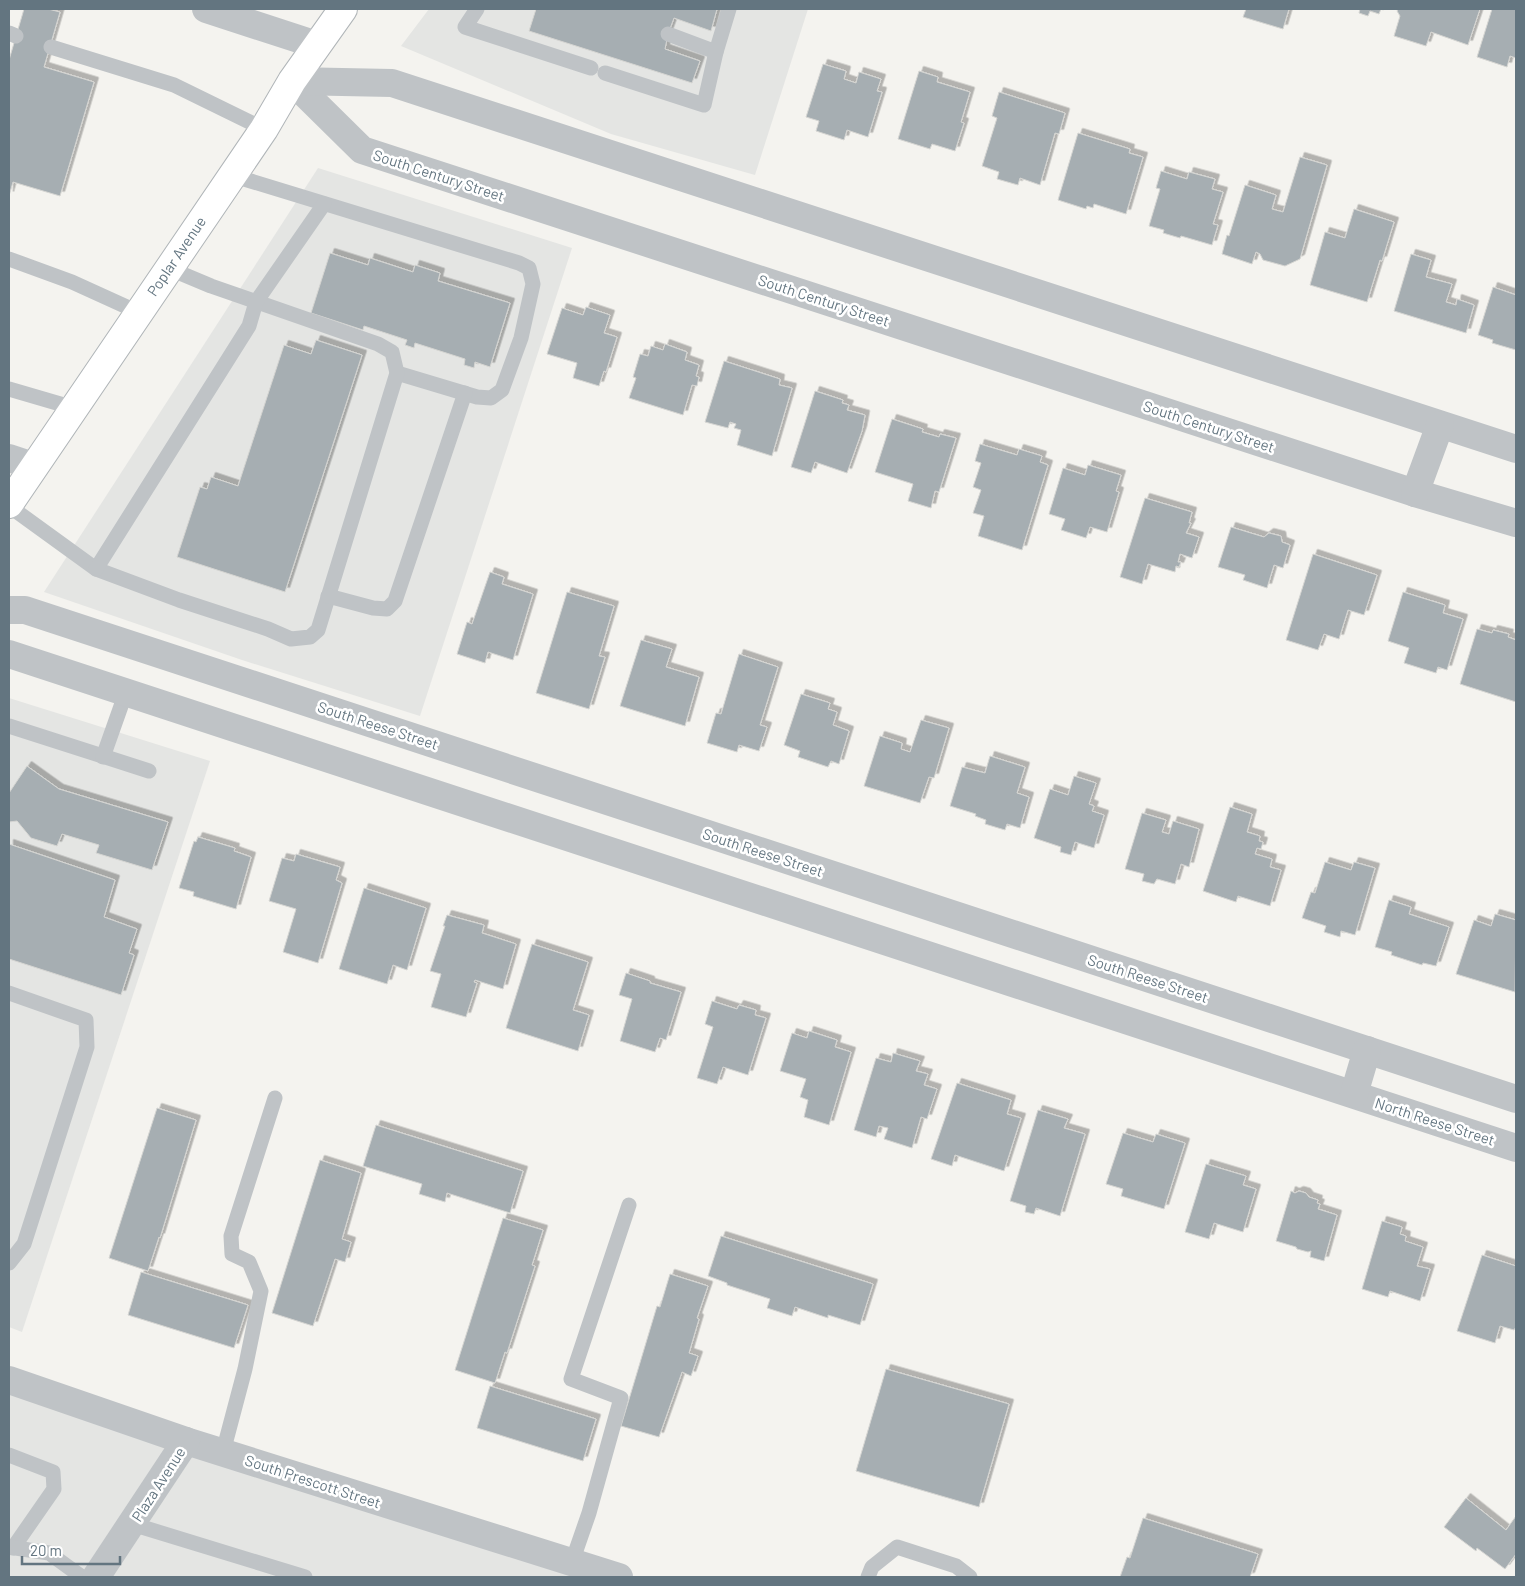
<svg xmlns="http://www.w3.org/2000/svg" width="1525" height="1586" viewBox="0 0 1525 1586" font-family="Barlow,sans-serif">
<defs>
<filter id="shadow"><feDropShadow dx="4.5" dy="-4.5" stdDeviation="0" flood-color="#0004"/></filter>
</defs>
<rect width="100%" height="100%" fill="#f4f3ef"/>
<g fill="#e4e5e3">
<polygon points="429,9 808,9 755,175 611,134 401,46"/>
<polygon points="318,168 572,248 420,716 242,660 44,592"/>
<polygon points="9,698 210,761 22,1332 9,1327"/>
<polygon points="9,1380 619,1577 9,1577"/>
</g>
<g fill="#a6aeb2" stroke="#d5d5d2" filter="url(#shadow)">
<polygon points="24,9 48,9 60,12 44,67 94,82 60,196 13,182 9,196 9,60"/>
<polygon points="536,9 717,9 711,31 674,18 668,34 665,49 700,61 692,83 529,31"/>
<polygon points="1246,9 1289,9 1283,29 1243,17"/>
<polygon points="1360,9 1381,9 1379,14 1370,11 1368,16 1359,13"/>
<polygon points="1398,9 1480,9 1468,45 1431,32 1426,46 1394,36 1400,16 1397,11"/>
<polygon points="1492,9 1516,9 1516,58 1510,56 1507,67 1477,57"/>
<polygon points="823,64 846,71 844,79 856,83 859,72 881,79 877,91 882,92 868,137 847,130 844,140 816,131 819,121 806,117"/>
<polygon points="919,71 938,77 937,82 970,92 961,122 964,123 955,151 932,144 930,149 898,139"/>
<polygon points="999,92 1065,113 1059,134 1055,133 1040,185 1020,178 1018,185 997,179 999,172 982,166 997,118 992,116"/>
<polygon points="1078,133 1130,149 1129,153 1143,157 1126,214 1094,204 1093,208 1087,206 1086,209 1058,200"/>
<polygon points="1300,157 1327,165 1300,259 1285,266 1263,260 1260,254 1256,252 1252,264 1222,254 1227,235 1229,236 1245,185 1276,195 1272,209 1283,212"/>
<polygon points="1161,171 1187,179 1189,172 1215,179 1212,189 1223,192 1213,224 1218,225 1212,245 1181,236 1180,238 1163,233 1164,230 1149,226 1160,189 1156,188"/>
<polygon points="1354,209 1394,222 1382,261 1380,260 1367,302 1310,285 1325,232 1345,238"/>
<polygon points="330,253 368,265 370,258 413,272 415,265 440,273 438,281 510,303 490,367 475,362 474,368 464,365 465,359 415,343 414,348 405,345 407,340 364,326 363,330 311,313"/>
<polygon points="1411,254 1431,260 1426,277 1452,284 1446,302 1456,305 1457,299 1474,305 1466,333 1394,311"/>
<polygon points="1493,287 1516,295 1516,350 1492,343 1493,340 1478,335"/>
<polygon points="586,307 610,315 604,333 617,337 606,372 604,371 599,386 573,378 577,363 547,354 562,308 583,315"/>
<polygon points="316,340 362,355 285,592 177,557 200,487 207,489 211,477 238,486 284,345 311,354"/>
<polygon points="665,344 687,352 685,360 699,365 696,376 699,377 697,386 692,385 683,415 629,398 636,378 633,377 640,354 648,356 651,346 663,350"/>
<polygon points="724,361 780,379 779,385 792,388 772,456 737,445 741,430 734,428 736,424 730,422 728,428 705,422"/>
<polygon points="815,391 843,400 842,403 849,405 847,410 865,415 862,431 847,473 815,462 811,473 791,467"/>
<polygon points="892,419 923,429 922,432 939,437 940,434 956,438 939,492 935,491 931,508 908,501 913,484 875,472"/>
<polygon points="980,444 1017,455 1019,449 1042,456 1040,462 1048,465 1022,550 978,536 984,516 973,513 981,490 973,487 981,463 975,461"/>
<polygon points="1088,465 1121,475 1116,491 1119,492 1107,532 1090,527 1086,538 1061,530 1065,519 1049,514 1063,468 1085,475"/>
<polygon points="1145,498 1192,512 1189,523 1191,523 1186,533 1199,537 1192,558 1180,554 1178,562 1181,562 1179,567 1176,566 1175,572 1148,564 1142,584 1120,577"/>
<polygon points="1231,527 1264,537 1269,533 1281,536 1282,542 1290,545 1283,568 1274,565 1267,588 1243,580 1245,575 1218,567"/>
<polygon points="1313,554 1377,575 1364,615 1348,610 1339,639 1324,634 1318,650 1286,640"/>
<polygon points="490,572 504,577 502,584 533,594 513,660 488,652 485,663 457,654 467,622 472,624"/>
<polygon points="567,592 614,606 599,656 605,657 589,709 536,693"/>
<polygon points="1403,592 1445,605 1443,613 1463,619 1447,670 1438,667 1436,673 1404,663 1409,648 1388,641"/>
<polygon points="1477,629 1492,633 1493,630 1509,634 1508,637 1516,640 1516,702 1460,684"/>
<polygon points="641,640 672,649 666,667 699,677 685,726 620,706"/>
<polygon points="739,654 778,667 760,725 767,727 759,751 739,745 737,752 707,743 716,713 721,714"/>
<polygon points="801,694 830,703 828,709 837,712 833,725 849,731 839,764 831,761 828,767 798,757 800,751 784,745"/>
<polygon points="921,720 949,728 934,778 929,777 920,803 864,786 880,736 902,743 901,749 910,752"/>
<polygon points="990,756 1025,767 1017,793 1029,797 1020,828 1007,824 1005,830 985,824 986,820 975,816 976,814 950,806 962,767 985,773"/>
<polygon points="27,766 59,789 168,822 152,870 96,853 99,845 62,834 57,846 31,838 17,821 9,822 9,793"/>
<polygon points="1074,776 1096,783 1089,804 1094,806 1092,811 1104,815 1094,848 1075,842 1071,855 1060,852 1061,847 1034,838 1050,789 1068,795"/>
<polygon points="1230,807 1252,814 1247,832 1260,836 1259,841 1263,842 1261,849 1257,848 1255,854 1272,859 1270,867 1281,870 1270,906 1238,896 1236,902 1203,891"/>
<polygon points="1142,813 1166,820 1162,832 1169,834 1173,821 1199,829 1189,867 1181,864 1175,884 1157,879 1154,884 1142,881 1144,874 1125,869"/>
<polygon points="198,837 235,848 234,851 251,857 236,909 193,896 194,892 179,888 194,841 196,842"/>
<polygon points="9,844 115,880 104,917 137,929 129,953 134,955 121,995 9,959"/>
<polygon points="296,854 340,867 336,880 342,883 318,963 283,952 296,909 269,901 282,858 294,861"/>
<polygon points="1325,862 1351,870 1354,862 1375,868 1355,935 1341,931 1340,937 1324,932 1326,926 1302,918 1311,892 1315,893"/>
<polygon points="364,888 426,908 407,970 393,965 387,984 339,969"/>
<polygon points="1389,900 1411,907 1409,914 1449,927 1436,966 1423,963 1422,965 1391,955 1392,952 1375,947"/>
<polygon points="1495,914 1516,920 1515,992 1456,974 1474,920 1491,926"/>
<polygon points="447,915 484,925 482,933 516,944 503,989 475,980 474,982 477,983 466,1017 431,1007 441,974 430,971 445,926 443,926"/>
<polygon points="532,944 588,962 573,1010 589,1015 578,1051 506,1028"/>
<polygon points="626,973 650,981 650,983 681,992 666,1040 660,1038 655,1052 620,1041 632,999 619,995"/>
<polygon points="712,1001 737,1009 739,1005 756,1010 755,1015 766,1018 748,1075 723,1067 717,1084 697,1078 713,1027 705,1024"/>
<polygon points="809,1031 837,1040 835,1047 851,1052 829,1125 804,1117 808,1100 800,1097 806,1079 780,1071 792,1033 807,1038"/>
<polygon points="893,1053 920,1061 916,1071 928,1074 924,1085 937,1089 927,1119 921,1117 912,1148 884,1139 888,1128 879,1126 876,1137 854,1130 876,1058 891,1062"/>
<polygon points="957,1083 1011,1100 1007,1114 1021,1118 1004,1171 955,1155 952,1166 931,1159"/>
<polygon points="157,1108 196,1120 160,1238 159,1237 148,1271 109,1258"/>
<polygon points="1038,1110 1068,1119 1064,1128 1085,1134 1060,1216 1036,1208 1034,1214 1025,1212 1026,1206 1010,1201"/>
<polygon points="376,1125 523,1171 510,1213 447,1193 445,1202 419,1194 422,1184 363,1166"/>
<polygon points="1123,1133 1153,1142 1156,1134 1185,1143 1164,1209 1121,1196 1123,1189 1106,1184"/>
<polygon points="320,1160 361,1173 342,1239 351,1242 345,1262 335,1259 313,1326 272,1313"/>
<polygon points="1206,1164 1246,1176 1243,1185 1256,1189 1243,1232 1214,1223 1209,1239 1185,1232"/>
<polygon points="1291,1191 1295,1193 1299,1191 1306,1193 1309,1197 1318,1200 1317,1203 1320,1204 1318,1209 1337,1215 1324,1261 1310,1257 1311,1251 1308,1252 1297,1249 1296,1247 1276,1241"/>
<polygon points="503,1218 543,1230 532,1265 535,1266 507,1353 505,1352 495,1383 455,1370"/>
<polygon points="1382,1221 1402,1227 1400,1234 1406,1236 1405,1241 1423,1247 1417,1266 1430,1269 1420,1301 1390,1291 1388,1297 1362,1289"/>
<polygon points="721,1236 873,1284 860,1325 828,1315 828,1318 795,1307 792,1316 767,1308 770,1299 727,1285 727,1283 708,1276"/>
<polygon points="1482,1255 1516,1266 1516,1327 1514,1330 1500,1326 1495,1343 1457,1331"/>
<polygon points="141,1272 248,1305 234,1348 128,1315"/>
<polygon points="670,1274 708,1286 697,1318 699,1319 689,1353 698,1356 691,1376 682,1372 659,1437 621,1426 657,1306 660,1307"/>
<polygon points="886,1369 1009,1404 979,1507 856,1471"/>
<polygon points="490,1386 596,1419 583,1461 477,1428"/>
<polygon points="1466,1498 1506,1530 1516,1516 1516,1554 1505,1569 1477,1548 1476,1551 1444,1527"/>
<polygon points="1143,1518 1258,1554 1250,1577 1120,1577 1127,1557 1130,1558"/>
</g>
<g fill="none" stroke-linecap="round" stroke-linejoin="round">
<g stroke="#b0b5b8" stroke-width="30">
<polyline id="primary" points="9,504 264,129 292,81 343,9"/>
</g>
<g stroke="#bfc3c6" stroke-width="15">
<polyline points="477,9 465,27 591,68"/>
<polyline points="9,33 16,36"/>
<polyline points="668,34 716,52"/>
<polyline points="51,47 174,85 264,129"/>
<polyline points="605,73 704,105 716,52 729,9"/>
<polyline points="231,175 519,263 529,268 533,284 521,338 502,390 491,398 477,397 397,373"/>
<polyline points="9,259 72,282 138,312"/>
<polyline points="9,389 74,408"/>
<polyline points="9,506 96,569 179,600 268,629 291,639 310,637 318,630 397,373 392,352 378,344 211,286 168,268"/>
<polyline points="96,569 249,326 256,302 324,204"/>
<polyline points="328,596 373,608 387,609 395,601 465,393"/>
<polyline points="9,726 149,771"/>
<polyline points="103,757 126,692"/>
<polyline points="9,993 86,1020 87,1047 24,1244 9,1263"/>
<polyline points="223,1452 245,1369 261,1291 249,1262 232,1254 231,1236 275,1098"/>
<polyline points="9,1455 53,1472 54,1489 13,1548"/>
<polyline points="132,1524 305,1577"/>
<polyline points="9,1547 49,1553 82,1577"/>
<polyline points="572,1562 589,1513 621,1398 571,1379 629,1205"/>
<polyline points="868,1577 872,1567 897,1547 956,1566 970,1577"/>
</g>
<g stroke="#bfc3c6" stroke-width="28">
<polyline points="206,9 317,45"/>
<polyline points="292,81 362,150 1415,493 1516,523"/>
<polyline points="292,81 392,83 1516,449"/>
<polyline points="9,458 33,466"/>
<polyline points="1415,493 1440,425"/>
<polyline points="9,610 25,610 1516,1099"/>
<polyline points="9,654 1516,1148"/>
<polyline points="1354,1094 1367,1050"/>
<polyline points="9,1380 186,1441 619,1577"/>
<polyline points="96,1577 186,1441"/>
</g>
<use href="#primary" stroke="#fff" stroke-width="28"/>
</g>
<g text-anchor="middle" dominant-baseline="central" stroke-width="5" stroke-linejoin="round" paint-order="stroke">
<g font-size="15" fill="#637580" stroke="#fff">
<text transform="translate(439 175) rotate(18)">South Century Street</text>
<text transform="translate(176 256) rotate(-56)">Poplar Avenue</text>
<text transform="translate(824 300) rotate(18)">South Century Street</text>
<text transform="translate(1209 426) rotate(18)">South Century Street</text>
<text transform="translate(378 725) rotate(18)">South Reese Street</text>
<text transform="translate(763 852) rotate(18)">South Reese Street</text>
<text transform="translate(1148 978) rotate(18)">South Reese Street</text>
<text transform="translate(1435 1121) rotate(18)">North Reese Street</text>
<text transform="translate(313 1481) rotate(18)">South Prescott Street</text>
<text transform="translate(158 1484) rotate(-57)">Plaza Avenue</text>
</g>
</g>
<rect width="1525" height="1586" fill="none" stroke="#637580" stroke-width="20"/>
<path d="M22 1556v8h98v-8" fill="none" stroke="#637580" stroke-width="2.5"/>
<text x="30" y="1556" font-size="15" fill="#637580" stroke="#ffffff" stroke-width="4" paint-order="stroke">20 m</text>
</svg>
